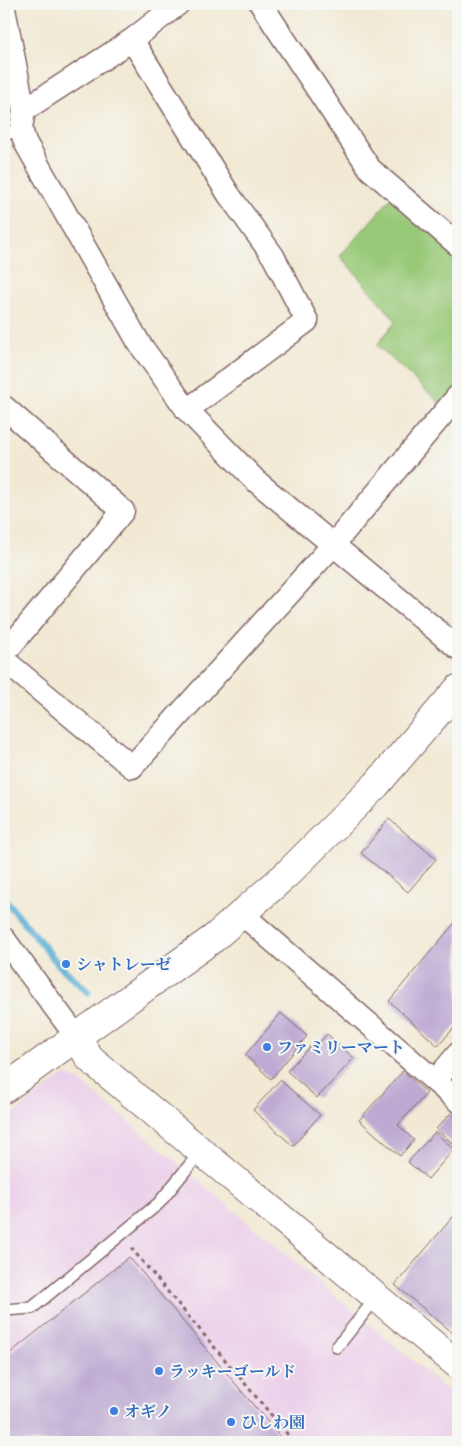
<svg xmlns="http://www.w3.org/2000/svg" width="462" height="1446" viewBox="0 0 462 1446" font-family="'IM FELL French Canon','Noto Serif JP',serif">
<rect width="100%" height="100%" fill="#f6f6f2"/>
<filter id="ink" filterUnits="userSpaceOnUse"><feTurbulence type="fractalNoise" baseFrequency=".02" numOctaves="2"/><feDisplacementMap in="SourceGraphic" scale="10" xChannelSelector="R" yChannelSelector="G"/><feConvolveMatrix kernelMatrix="1 2 1 2 8 2 1 2 1" color-interpolation-filters="sRGB"/></filter>
<filter id="wash" filterUnits="userSpaceOnUse"><feTurbulence type="fractalNoise" baseFrequency=".0096" numOctaves="4" result="noise"/><feDisplacementMap in="SourceGraphic" scale="20" xChannelSelector="R" yChannelSelector="G"/><feGaussianBlur stdDeviation="1.12" result="paint"/><feColorMatrix in="noise" values="0 0 0 0 0 0 0 0 0 0 0 0 0 0 0 0 0 1.4 0 .05"/><feComposite in="paint" operator="in"/></filter>
<g filter="url(#wash)">
<rect width="100%" height="100%" fill="#f1e9d3"/>
<polygon fill="#ecd1ea" points="64,1075 79,1080 458,1399 458,1442 38,1442 4,1400 4,1121"/>
<polygon fill="#98c978" stroke="#717452" points="391,198 458,250 458,396 447,410 377,345 396,321 340,256"/>
<g fill="none" stroke-linecap="round" stroke-linejoin="round">
<polyline stroke="#58add4" stroke-width="7" points="4,898 59,965 88,992"/>
</g>
<g id="blocks">
<g fill="#bdaad3">
<polygon points="389,819 436,859 408,892 361,853"/>
<polygon points="458,919 458,1023 438,1046 389,1001"/>
<polygon points="281,1013 307,1036 271,1079 245,1055"/>
<polygon points="327,1034 354,1058 317,1098 287,1071 315,1041 318,1044"/>
<polygon points="403,1071 427,1093 398,1125 414,1140 400,1156 359,1120"/>
<polygon points="280,1080 320,1115 293,1146 253,1110"/>
<polygon points="451,1113 458,1120 458,1136 452,1143 436,1129"/>
<polygon points="435,1132 454,1149 428,1179 408,1162"/>
<polygon points="458,1211 458,1337 395,1285"/>
<polygon points="129,1257 281,1438 285,1442 4,1442 4,1358"/>
</g>
</g>
</g>
<g filter="url(#ink)">
<use href="#blocks" fill-opacity="0" stroke="#846666" stroke-width="1"/>
<g fill="none" stroke-linecap="round" stroke-linejoin="round">
<g stroke="#846666" stroke-width="14">
<g id="lane">
<polyline points="4,135 21,129"/>
<polyline points="4,1310 32,1308 159,1203 201,1151"/>
<polyline points="337,1347 376,1298"/>
</g>
</g>
<g stroke="#846666" stroke-width="25">
<g id="street">
<polyline points="261,4 370,169 458,245"/>
<polyline points="4,9 24,110 21,129 25,142 139,343 187,410 256,481 458,648"/>
<polyline points="132,40 229,195 273,256 307,321 187,410"/>
<polyline points="24,110 132,40 178,4"/>
<polyline points="4,407 123,511 4,654"/>
<polyline points="4,660 132,767 333,545 458,396"/>
<polyline points="242,914 458,1101"/>
<polyline points="4,939 76,1036"/>
<polyline points="435,1081 458,1054"/>
</g>
</g>
<g stroke="#846666" stroke-width="30">
<g id="secondary">
<polyline points="76,1036 90,1059 458,1365"/>
<polyline points="4,1089 214,938 287,874 376,785 458,689"/>
</g>
</g>
<polyline stroke="#846666" stroke-width="3" stroke-dasharray="4 4" stroke-linecap="butt" points="131,1250 132,1249 294,1442"/>
<use href="#lane" stroke="#fff" stroke-width="11"/>
<use href="#street" stroke="#fff" stroke-width="22"/>
<use href="#secondary" stroke="#fff" stroke-width="28"/>
</g>
</g>
<g fill="#3f7fe0" stroke="#f6f6f2" stroke-width="2">
<circle cx="66" cy="964" r="5"/>
<circle cx="267" cy="1047" r="5"/>
<circle cx="159" cy="1371" r="5"/>
<circle cx="114" cy="1411" r="5"/>
<circle cx="231" cy="1422" r="5"/>
</g>
<g text-anchor="middle" dominant-baseline="central" stroke-width="4" stroke-linejoin="round" paint-order="stroke">
<g font-size="16" font-weight="bold" fill="#366cbe" stroke="#f6f6f2" text-anchor="start">
<text x="76" y="964">シャトレーゼ</text>
<text x="277" y="1047">ファミリーマート</text>
<text x="169" y="1371">ラッキーゴールド</text>
<text x="124" y="1411">オギノ</text>
<text x="241" y="1422">ひしわ園</text>
</g>
</g>
<rect width="462" height="1446" fill="none" stroke="#f6f6f2" stroke-width="20"/>
</svg>
